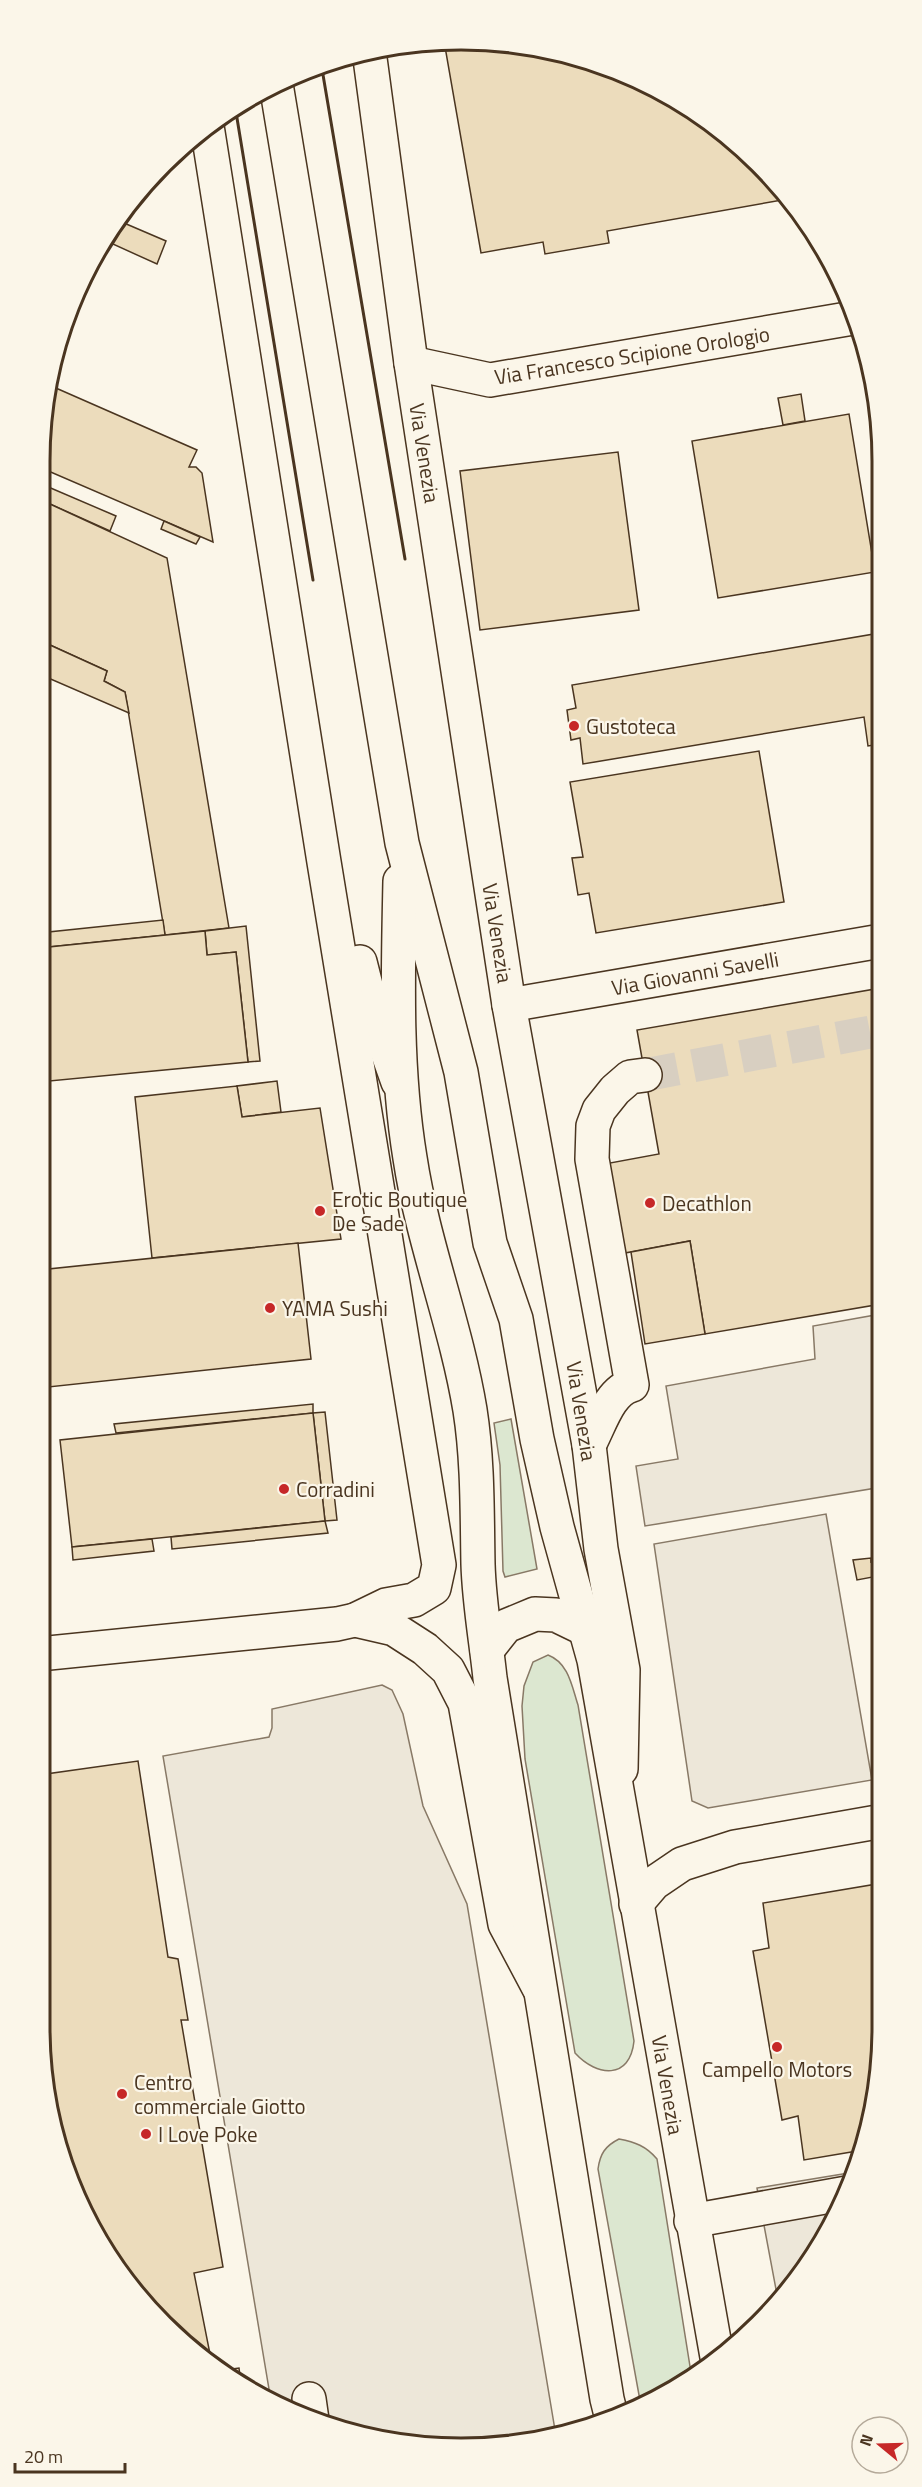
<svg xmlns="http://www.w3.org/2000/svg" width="922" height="2487" viewBox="0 0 922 2487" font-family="'Titillium Web',sans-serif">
<rect width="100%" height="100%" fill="#fbf6e9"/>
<g fill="#dce7d0" stroke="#887966" stroke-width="1.5">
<polygon points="511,1419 537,1569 505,1577 503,1571 500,1465 494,1423"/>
<path d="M 548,1655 C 569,1663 572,1687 578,1705 L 634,2041 C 630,2080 597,2077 575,2053 L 525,1759 L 522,1706 L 524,1686 L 533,1662 Z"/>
<path d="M 619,2139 C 635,2142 646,2146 657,2159 L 692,2379 L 641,2406 L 598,2169 C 600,2154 605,2146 619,2139 Z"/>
</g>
<g fill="#ede7d9" stroke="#887966" stroke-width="1.5">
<polygon points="881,1314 882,1487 645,1526 636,1466 678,1459 666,1386 815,1359 813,1326"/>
<polygon points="826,1514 872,1780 708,1808 692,1801 654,1544"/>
<polygon points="382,1685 392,1690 403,1714 423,1806 467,1904 556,2436 544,2440 406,2444 326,2426 271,2401 163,1756 269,1737 272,1728 272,1709"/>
<polygon points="855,2172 839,2213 796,2283 778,2300 757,2188"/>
</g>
<g fill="#ecdcbc" stroke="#4a3520" stroke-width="1.5">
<polygon points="489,40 571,53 695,110 778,183 788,199 607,231 609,243 545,254 543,242 481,253 444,41"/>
<polygon points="117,220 166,241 157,264 104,240"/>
<polygon points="49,385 197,450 189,467 196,467 202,473 213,542 39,467"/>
<polygon points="801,394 805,421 783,425 778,398"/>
<polygon points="849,414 875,572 718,598 692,441"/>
<polygon points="618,452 639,610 480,630 460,471"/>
<polygon points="39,483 116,516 110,531 39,499"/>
<polygon points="39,499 167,558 229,928 165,935 125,692 104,681 107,671 39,640"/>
<polygon points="164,521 200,537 196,544 161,529"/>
<polygon points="880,633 880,744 868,746 864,717 583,764 580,738 571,740 567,710 576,708 572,685"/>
<polygon points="39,640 107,671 104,681 125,692 129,713 39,674"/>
<polygon points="759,751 784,902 596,933 589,893 578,895 572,858 583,857 570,782"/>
<polygon points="163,920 165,935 39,948 39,933"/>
<polygon points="246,926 260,1061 248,1062 236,952 207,955 205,931"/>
<polygon points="205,931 207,955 236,952 248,1062 39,1082 39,948"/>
<polygon points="881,988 881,1304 705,1334 690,1241 614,1255 599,1165 659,1154 637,1030"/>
<polygon points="277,1081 281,1112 242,1117 237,1086"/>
<polygon points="237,1086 242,1117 320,1108 341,1239 152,1258 135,1097"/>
<polygon points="690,1241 705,1334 645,1344 631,1252"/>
<polygon points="298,1243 311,1359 39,1388 39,1270"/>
<polygon points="313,1404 313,1413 116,1433 114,1424"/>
<polygon points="325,1412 337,1520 325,1521 313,1413"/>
<polygon points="313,1413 325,1521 72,1547 60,1440"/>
<polygon points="882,1519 882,1570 873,1572 873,1577 857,1580 853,1560 871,1558 871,1562 881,1560 874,1520"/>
<polygon points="325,1521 328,1533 172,1549 171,1537"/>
<polygon points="152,1539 154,1551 73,1560 72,1547"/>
<polygon points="138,1761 168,1957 178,1959 188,2020 181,2020 223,2267 194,2273 211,2359 144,2304 95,2237 62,2162 39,2026 39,1775"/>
<polygon points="883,1883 883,2026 869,2136 863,2150 804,2160 798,2116 782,2120 753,1951 769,1948 763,1903"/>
<polygon points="239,2368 241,2384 224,2370"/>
</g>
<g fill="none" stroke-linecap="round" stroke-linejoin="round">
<polyline stroke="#d8cfc1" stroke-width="33" stroke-dasharray="33 16" stroke-linecap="butt" points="645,1075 881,1030"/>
<g stroke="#4a3520" stroke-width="36">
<g id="minor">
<polyline points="369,51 411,363 509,1005 589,1445 601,1549 623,1670 621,1769"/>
<polyline points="411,363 490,380 853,318"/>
<polyline points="360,962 372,1009 398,1082"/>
<polyline points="509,1005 881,941"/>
<path d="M 589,1445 C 600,1425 609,1391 632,1385 L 592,1159 L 593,1126 L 599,1110 L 615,1090 L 630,1077 L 645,1075"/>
<polyline points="355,1620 394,1629 425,1649 448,1670 465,1703 505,1924 539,1988"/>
<polyline points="39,1654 337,1624 355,1620 386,1605 414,1600 434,1588 439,1565 324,862 207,126"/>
<polyline points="636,1904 654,1883 682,1864 735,1847 883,1821"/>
<polyline points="691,2221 847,2193"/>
<polyline points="309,2399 312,2420"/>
</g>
</g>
<g stroke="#4a3520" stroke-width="36">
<g id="major">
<polyline points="276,84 402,843 461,1072 490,1243 516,1319 537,1439 557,1527 594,1660 717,2357"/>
<path d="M 400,881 C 398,974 395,1066 410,1158 C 423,1244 456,1325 470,1410 C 478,1461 477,1513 478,1564 C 479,1602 486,1640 490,1678 L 607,2399 L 612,2419"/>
<polyline points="487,1650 506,1626 535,1614 556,1615 587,1630"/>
</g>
</g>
<use href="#minor" stroke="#fbf6e9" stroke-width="33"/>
<use href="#major" stroke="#fbf6e9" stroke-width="33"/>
<g stroke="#4a3520" stroke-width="3">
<polyline points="321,63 405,559"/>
<polyline points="235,106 313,580"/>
</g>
</g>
<g fill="#c62828" stroke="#fbf6e9" stroke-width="2">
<circle cx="574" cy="726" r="6"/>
<circle cx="650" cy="1203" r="6"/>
<circle cx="320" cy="1211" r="6"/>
<circle cx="270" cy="1308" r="6"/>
<circle cx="284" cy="1489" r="6"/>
<circle cx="777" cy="2047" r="6"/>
<circle cx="122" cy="2094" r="6"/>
<circle cx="146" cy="2134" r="6"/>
</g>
<g text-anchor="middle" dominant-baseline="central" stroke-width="4.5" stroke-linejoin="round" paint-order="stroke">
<g font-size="21" fill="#4a3520" stroke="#fbf6e9">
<text transform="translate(632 355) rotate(-9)">Via Francesco Scipione Orologio</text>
<text transform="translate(425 453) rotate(81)">Via Venezia</text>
<text transform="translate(498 933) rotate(81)">Via Venezia</text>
<text transform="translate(695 973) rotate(-10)">Via Giovanni Savelli</text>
<text transform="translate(582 1411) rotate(81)">Via Venezia</text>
<text transform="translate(668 2085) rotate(80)">Via Venezia</text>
</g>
<g font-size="21" fill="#4a3520" stroke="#fbf6e9" text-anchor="start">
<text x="586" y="726">Gustoteca</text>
<text x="332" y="1199">Erotic Boutique<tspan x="332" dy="24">De Sade</tspan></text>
<text x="662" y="1203">Decathlon</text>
<text x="282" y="1308">YAMA Sushi</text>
<text x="296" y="1489">Corradini</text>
<text x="777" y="2069" text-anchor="middle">Campello Motors</text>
<text x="134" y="2082">Centro<tspan x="134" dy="24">commerciale Giotto</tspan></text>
<text x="158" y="2134">I Love Poke</text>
</g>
</g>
<path d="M0 0H922V2487H0ZM461 50H461A411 411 0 0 1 872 461V2027A411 411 0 0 1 461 2438H461A411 411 0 0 1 50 2027V461A411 411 0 0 1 461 50Z" fill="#fbf6e9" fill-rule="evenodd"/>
<path fill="none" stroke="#4a3520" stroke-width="3" d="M461 50H461A411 411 0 0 1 872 461V2027A411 411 0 0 1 461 2438H461A411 411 0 0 1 50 2027V461A411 411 0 0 1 461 50Z"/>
<g transform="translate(880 2445) rotate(289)"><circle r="28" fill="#fbf6e9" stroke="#b4a999" stroke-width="1.5"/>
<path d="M0-4.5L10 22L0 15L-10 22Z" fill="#c62828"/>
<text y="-9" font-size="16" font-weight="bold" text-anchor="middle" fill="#4a3520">N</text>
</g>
<path d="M15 2463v9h110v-9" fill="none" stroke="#4a3520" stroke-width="3"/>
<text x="24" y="2463" font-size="18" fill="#4a3520" stroke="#fbf6e9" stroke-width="4.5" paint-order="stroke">20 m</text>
</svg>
